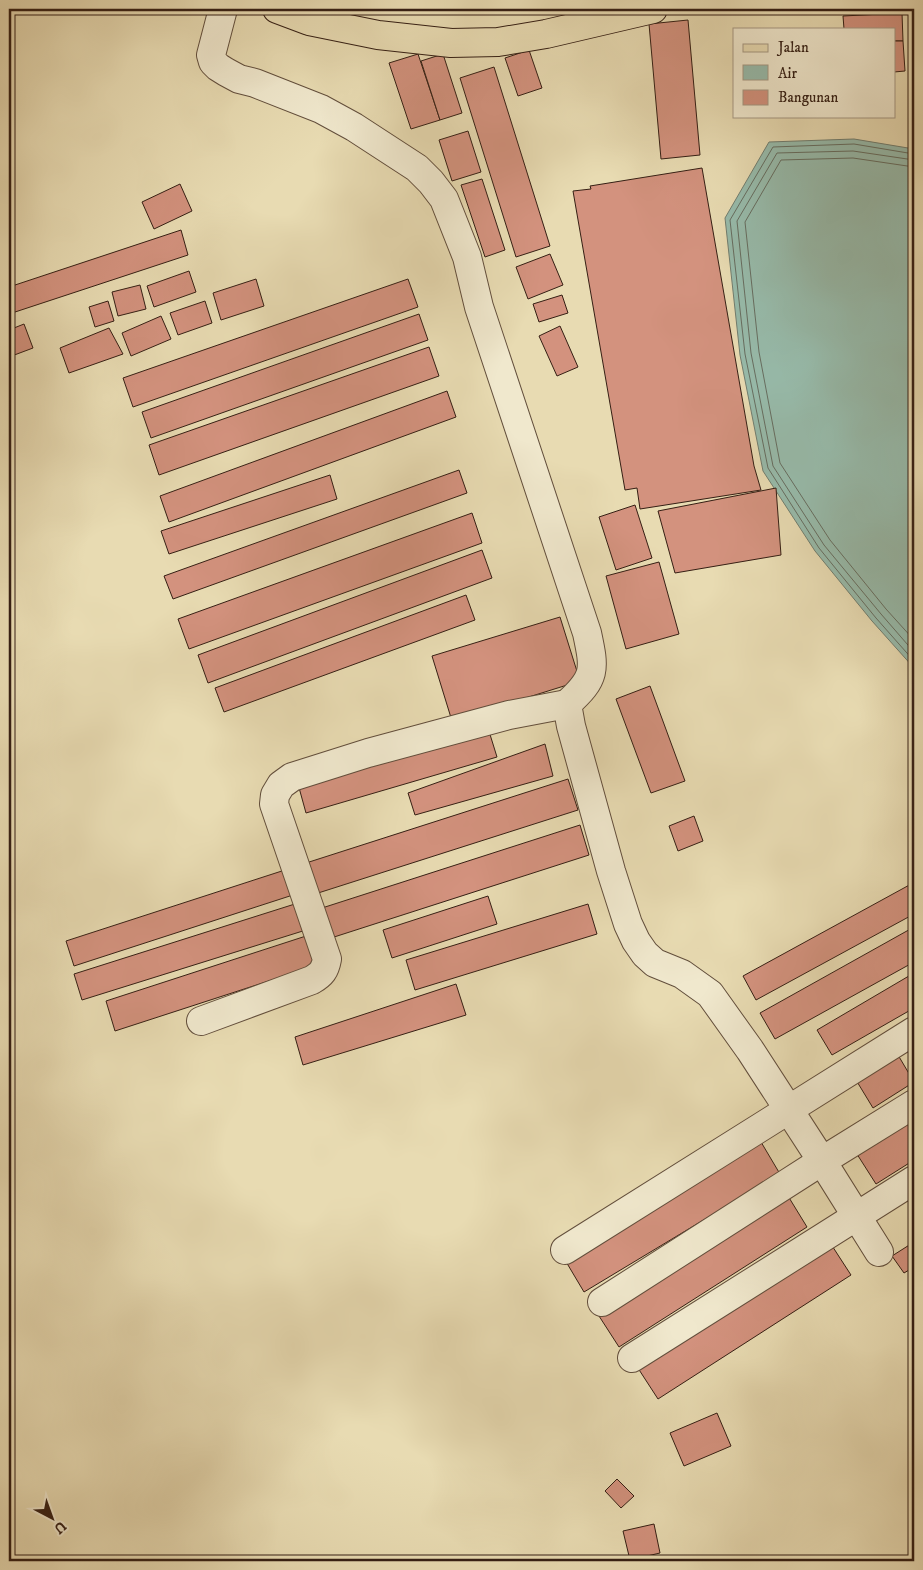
<svg xmlns="http://www.w3.org/2000/svg" width="923" height="1570" viewBox="0 0 923 1570" font-family="'IM FELL DW Pica',serif">
<rect width="100%" height="100%" fill="#e8dbb2"/>
<filter id="stains"><feTurbulence type="fractalNoise" baseFrequency=".004" numOctaves="4"/><feColorMatrix values="0 0 0 0 .2 0 0 0 0 .09 0 0 0 0 .02 0 0 0 .5 -.17"/></filter>
<radialGradient id="worn" r=".72"><stop offset=".6" stop-color="#630" stop-opacity="0"/><stop offset="1" stop-color="#630" stop-opacity=".3"/></radialGradient>
<polygon fill="#97bbab" stroke="#707d6f" points="854,139 914,149 914,668 872,621 815,551 763,471 740,355 725,218 769,142"/>
<g fill="none" stroke-linecap="round" stroke-linejoin="round">
<g stroke="#666d60" stroke-width="1">
<polyline points="914,154 854,144 773,147 730,220 745,354 768,468 819,548 876,618 914,661"/>
<polyline points="914,160 853,151 777,153 737,221 751,353 773,466 824,545 881,614 914,652"/>
<polyline points="914,167 853,158 781,160 745,222 759,352 780,463 830,540 886,609 914,640"/>
</g>
</g>
<g fill="#d3927e" stroke="#351f14">
<polygon points="902,13 903,41 894,41 894,29 844,29 843,16"/>
<polygon points="688,20 700,155 661,159 649,24"/>
<polygon points="894,41 903,41 905,71 894,72"/>
<polygon points="529,50 542,88 518,96 505,58"/>
<polygon points="418,54 440,120 411,129 389,63"/>
<polygon points="443,54 462,113 440,120 421,61"/>
<polygon points="494,67 550,246 516,257 460,78"/>
<polygon points="468,131 481,172 452,181 439,140"/>
<polygon points="702,168 754,466 761,490 640,509 637,488 625,490 573,191 591,189 590,186"/>
<polygon points="482,179 505,250 485,257 461,185"/>
<polygon points="180,184 192,211 154,229 142,202"/>
<polygon points="181,230 188,255 9,314 9,287"/>
<polygon points="550,254 563,285 528,299 516,267"/>
<polygon points="189,271 196,292 154,307 147,286"/>
<polygon points="256,279 264,306 221,320 213,293"/>
<polygon points="408,279 418,307 133,407 123,378"/>
<polygon points="140,285 146,309 118,316 112,292"/>
<polygon points="562,295 568,313 539,322 533,304"/>
<polygon points="108,301 114,321 95,327 89,307"/>
<polygon points="205,301 212,323 178,335 170,313"/>
<polygon points="419,314 428,340 151,438 142,412"/>
<polygon points="161,316 171,339 131,356 122,333"/>
<polygon points="24,324 33,348 9,357 9,330"/>
<polygon points="560,326 578,367 557,376 539,336"/>
<polygon points="109,328 123,354 69,373 60,348"/>
<polygon points="429,347 439,376 159,475 149,445"/>
<polygon points="447,391 456,417 169,522 160,496"/>
<polygon points="459,470 467,493 173,599 164,576"/>
<polygon points="330,475 337,499 169,554 161,531"/>
<polygon points="776,488 781,555 675,573 658,511"/>
<polygon points="635,505 652,558 616,570 599,517"/>
<polygon points="472,513 482,543 189,649 178,619"/>
<polygon points="482,550 492,578 208,683 198,655"/>
<polygon points="659,562 679,634 626,649 606,576"/>
<polygon points="466,595 475,620 224,712 215,688"/>
<polygon points="560,617 580,681 452,721 432,656"/>
<polygon points="650,686 685,781 651,793 616,699"/>
<polygon points="488,728 497,757 306,813 298,784"/>
<polygon points="545,744 553,776 415,815 408,793"/>
<polygon points="568,779 578,810 315,894 306,863"/>
<polygon points="694,816 703,841 678,851 669,826"/>
<polygon points="580,825 589,855 331,938 322,908"/>
<polygon points="288,869 296,894 74,966 66,941"/>
<polygon points="913,883 914,914 756,1000 743,976"/>
<polygon points="488,896 497,924 392,958 383,930"/>
<polygon points="298,903 306,930 82,1000 74,974"/>
<polygon points="588,904 597,934 415,990 406,960"/>
<polygon points="914,927 914,962 775,1039 760,1013"/>
<polygon points="306,936 315,966 115,1031 106,1001"/>
<polygon points="914,973 914,1008 832,1055 817,1030"/>
<polygon points="456,984 466,1015 303,1065 295,1037"/>
<polygon points="898,1055 914,1082 873,1108 856,1080"/>
<polygon points="914,1114 914,1160 876,1184 855,1151"/>
<polygon points="761,1142 780,1174 584,1292 565,1260"/>
<polygon points="788,1196 807,1227 619,1347 599,1316"/>
<polygon points="827,1238 851,1275 658,1399 634,1362"/>
<polygon points="914,1242 914,1267 904,1273 892,1256"/>
<polygon points="717,1413 731,1446 684,1466 670,1433"/>
<polygon points="617,1479 634,1496 621,1508 605,1491"/>
<polygon points="654,1524 660,1553 630,1560 623,1531"/>
</g>
<g fill="none" stroke-linecap="round" stroke-linejoin="round">
<g stroke="#624e3c" stroke-width="30">
<g id="minor">
<path d="M 223,9 L 211,55 L 213,62 L 218,67 L 226,72 L 239,79 L 255,83 L 321,109 L 354,127 L 417,168 L 431,182 L 444,199 L 467,257 L 479,307 L 587,633 C 595,670 596,678 567,704 L 571,726 L 611,871 L 628,924 L 636,941 L 645,954 L 655,963 L 682,974 L 710,994 L 750,1050 L 822,1161 L 879,1252"/>
<path d="M 201,1021 L 312,980 C 322,974 325,970 327,959 L 274,804 L 275,795 L 281,785 L 292,777 L 368,753 L 509,715 L 567,704"/>
<polyline points="565,1250 914,1031"/>
<polyline points="602,1302 822,1161 914,1104"/>
<polyline points="632,1358 914,1180"/>
</g>
</g>
<g stroke="#351f14" stroke-width="30">
<polyline id="major" points="277,9 309,21 378,35 451,43 498,42 546,34 653,9"/>
</g>
<use href="#minor" stroke="#f0e8cd" stroke-width="28"/>
<use href="#major" stroke="#e8dbb2" stroke-width="28"/>
</g>
<rect width="923" height="1570" fill="none" stroke="#e8dbb2" stroke-width="30"/>
<rect x="10" y="10" width="903" height="1550" fill="none" stroke="#351f14" stroke-width="2.5"/>
<rect x="15" y="15" width="893" height="1540" fill="none" stroke="#351f14"/>
<rect x="733" y="28" width="162" height="90" fill="#f0e8cd" stroke="#a59883"/>
<rect x="743" y="44" width="25" height="8" fill="#e8dbb2" stroke="#a59883"/>
<text x="778" y="52" font-size="15" fill="#351f14">Jalan</text>
<rect x="743" y="65" width="25" height="15" fill="#97bbab" stroke="#a59883"/>
<text x="778" y="78" font-size="15" fill="#351f14">Air</text>
<rect x="743" y="90" width="25" height="15" fill="#d3927e" stroke="#a59883"/>
<text x="778" y="102" font-size="15" fill="#351f14">Bangunan</text>
<g transform="translate(52 1518) rotate(139)" stroke="#f0e8cd" stroke-width="4" paint-order="stroke">
<path d="M0-4L9 19L0 12L-9 19Z" fill="#351f14"/>
<text y="-8" font-size="14" font-weight="bold" text-anchor="middle" fill="#351f14">U</text>
</g>
<rect width="100%" height="100%" filter="url(#stains)"/>
<rect width="100%" height="100%" fill="url(#worn)"/>
</svg>
